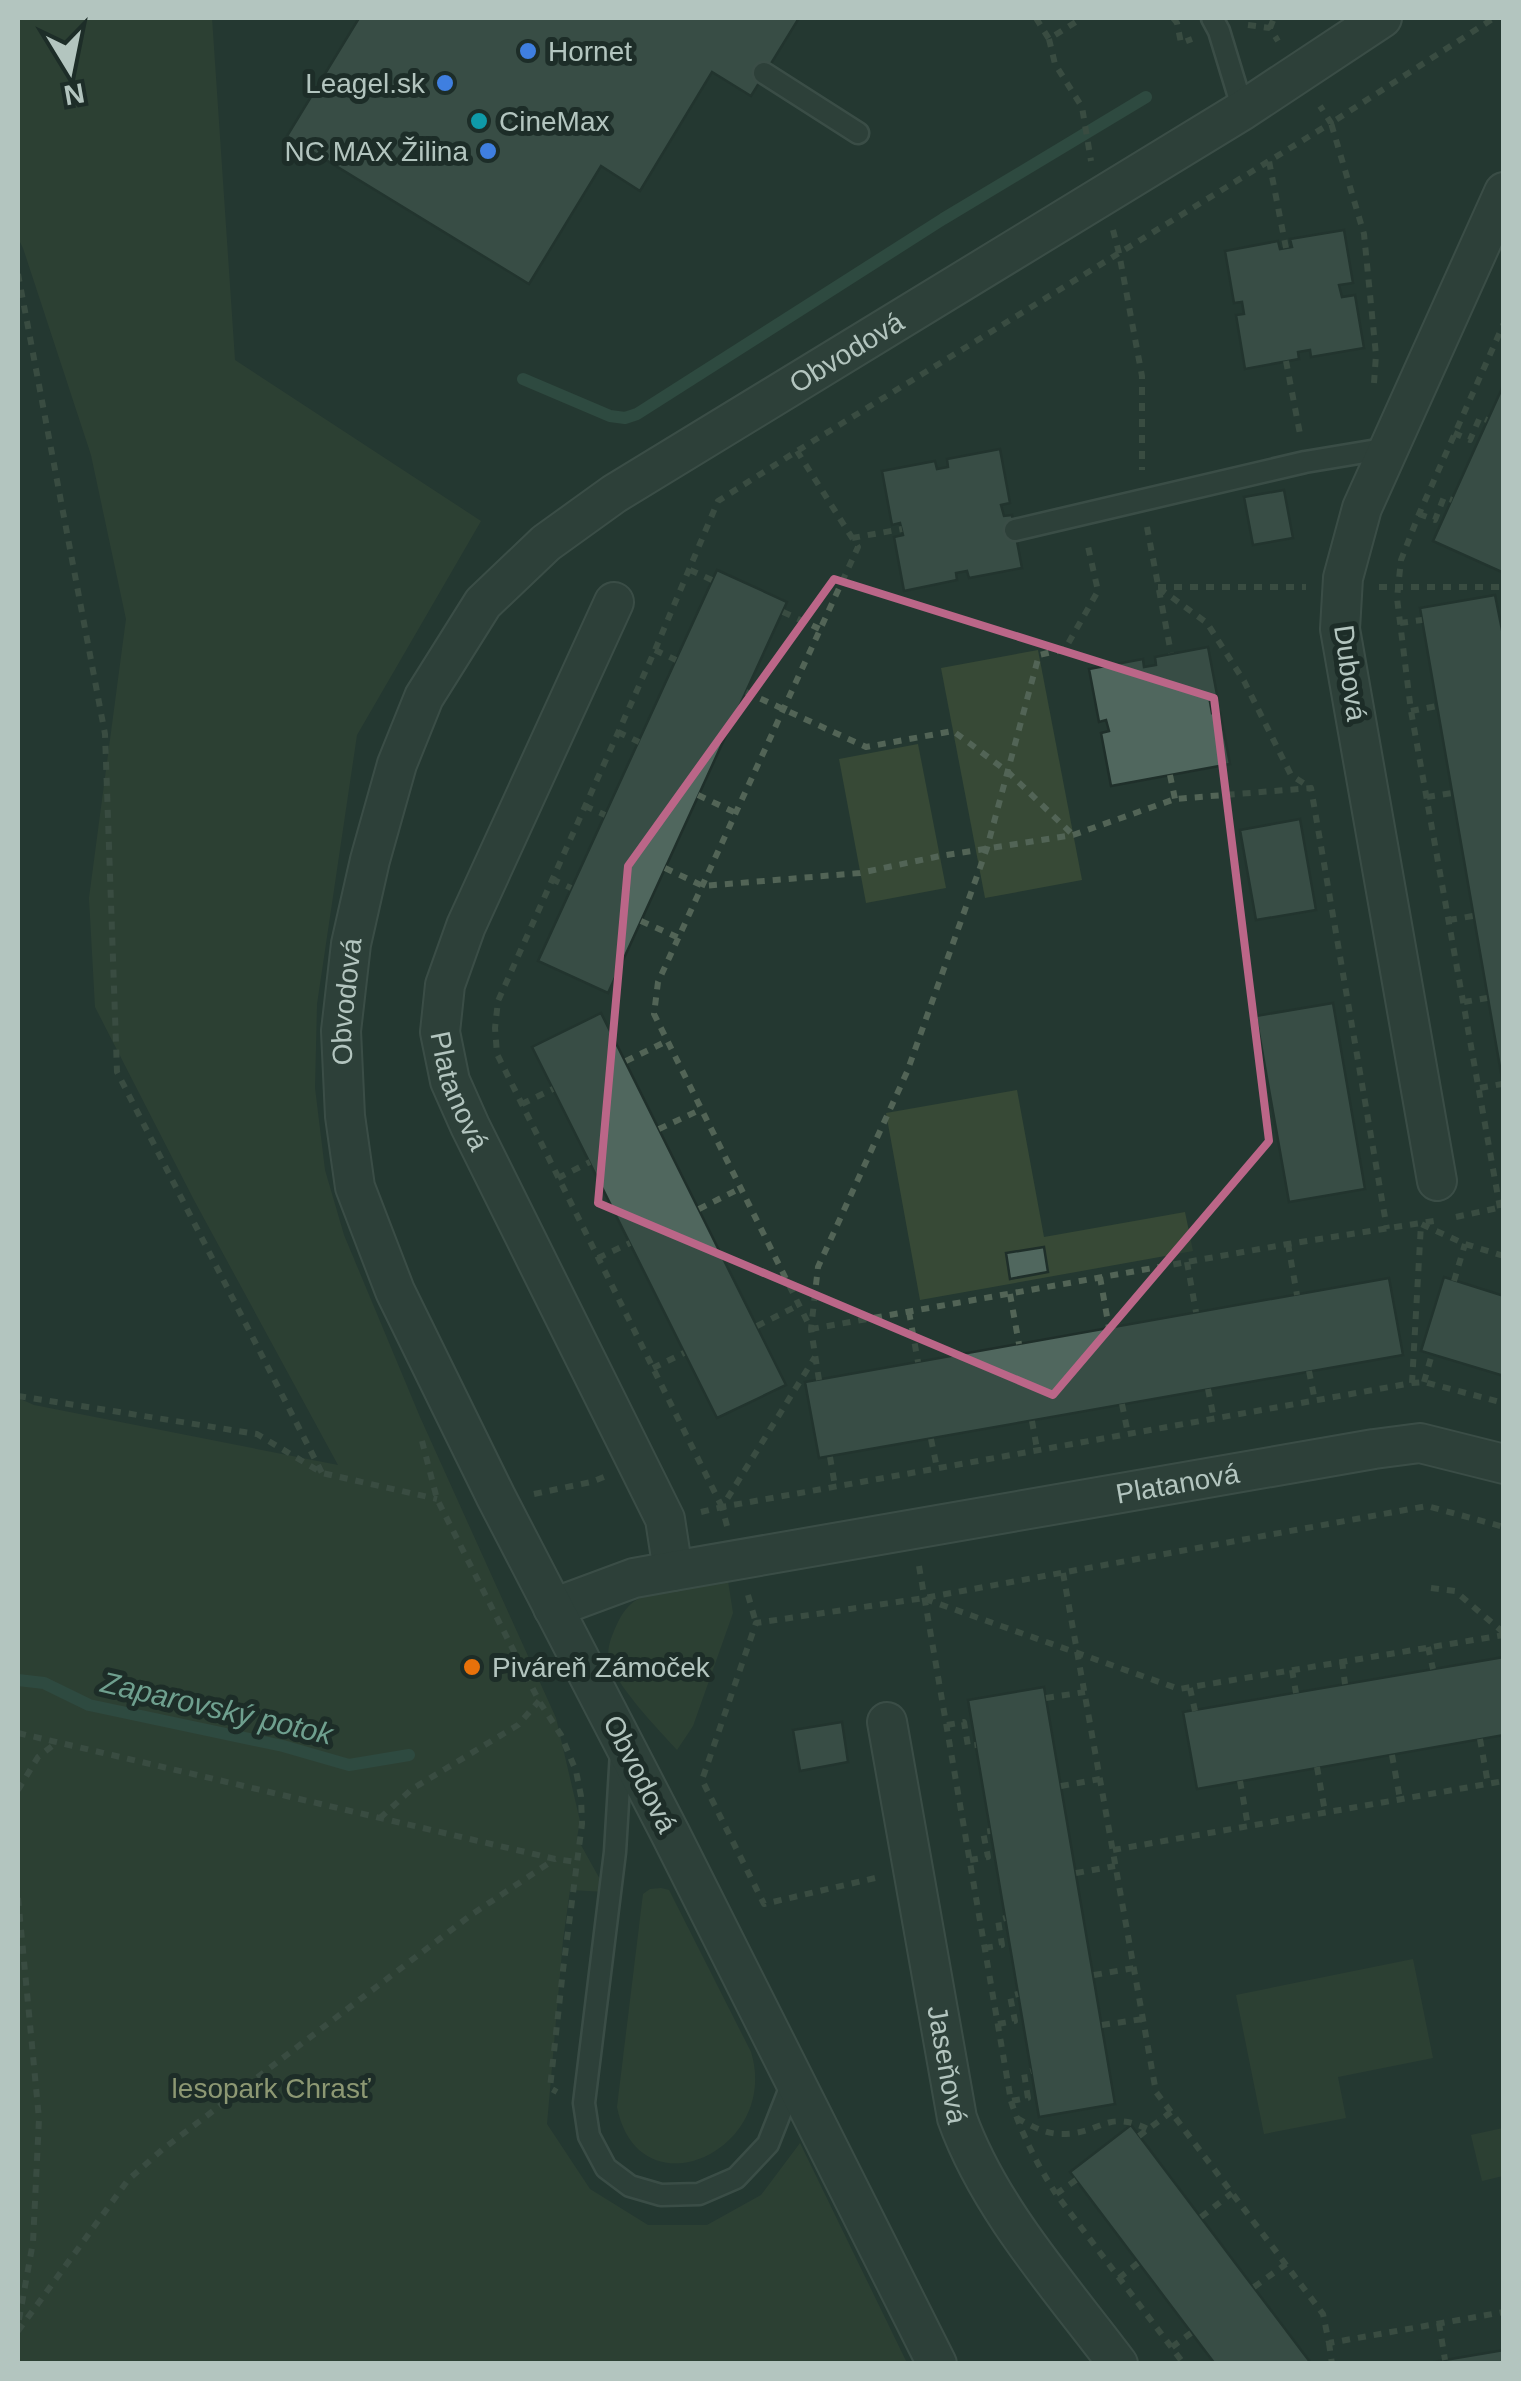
<svg xmlns="http://www.w3.org/2000/svg" width="1521" height="2381" viewBox="0 0 1521 2381" font-family="Helvetica,sans-serif">
<rect width="100%" height="100%" fill="#243831"/>
<g fill="#374936">
<polygon points="18,18 212,18 235,360 481,521 357,735 317,1004 315,1088 325,1170 344,1235 420,1417 556,1718 580,1821 577,1838 607,1892 570,1890 563,1940 547,2124 590,2189 648,2225 707,2225 761,2195 800,2143 907,2363 18,2363 18,1398 34,1405 338,1465 194,1200 95,1007 89,898 126,619 91,455 23,248 18,238"/>
<polygon points="1038,650 1082,880 985,898 941,668"/>
<polygon points="918,744 946,888 866,903 839,759"/>
<polygon points="1017,1090 1044,1237 1185,1212 1193,1251 920,1300 886,1113"/>
<path d="M 728,1581 L 733,1613 L 693,1726 L 677,1750 C 658,1729 616,1686 609,1660 C 606,1647 613,1633 618,1622 C 625,1608 632,1601 646,1595 Z"/>
<path d="M 661,1888 L 669,1890 L 751,2052 C 781,2150 639,2216 617,2107 L 643,1894 L 650,1889 Z"/>
<polygon points="1413,1959 1433,2058 1338,2077 1346,2118 1264,2134 1236,1995"/>
<polygon points="1503,2128 1503,2176 1482,2181 1471,2135"/>
</g>
<g fill="none" stroke-linecap="round" stroke-linejoin="round">
<g stroke="#3b5f52" stroke-width="12">
<polyline points="523,379 610,416 625,418 637,414 943,219 1146,97"/>
<polyline points="18,1680 44,1683 89,1705 283,1746 349,1765 409,1755"/>
</g>
</g>
<g fill="#50675e" stroke="#1f2f2a" stroke-width="2.5">
<polygon points="359,18 799,18 751,96 712,72 640,191 601,166 529,284 287,136"/>
<polygon points="1344,230 1353,283 1339,285 1342,297 1355,295 1364,348 1311,357 1310,350 1298,352 1299,359 1245,369 1236,315 1244,314 1242,302 1234,303 1225,251 1278,241 1280,249 1292,247 1290,239"/>
<polygon points="1504,384 1504,573 1433,541"/>
<polygon points="1000,449 1010,503 1001,505 1004,516 1012,515 1022,568 969,578 967,571 956,573 957,580 904,591 894,537 903,535 900,523 892,525 882,471 935,461 937,469 948,467 947,459"/>
<polygon points="1284,490 1293,538 1253,545 1244,497"/>
<polygon points="717,570 787,602 608,993 538,961"/>
<polygon points="1495,595 1504,640 1504,1090 1420,608"/>
<polygon points="1208,647 1218,700 1210,702 1212,713 1220,712 1230,764 1111,786 1101,733 1109,731 1106,720 1099,722 1089,669 1143,659 1144,667 1156,665 1155,657"/>
<polygon points="1300,819 1316,910 1256,920 1240,830"/>
<polygon points="1333,1003 1365,1189 1289,1202 1256,1016"/>
<polygon points="601,1013 786,1385 717,1418 532,1047"/>
<polygon points="1044,1247 1048,1272 1010,1279 1006,1253"/>
<polygon points="1444,1277 1504,1296 1504,1376 1421,1351"/>
<polygon points="1389,1278 1403,1355 819,1458 805,1382"/>
<polygon points="1504,1657 1504,1735 1197,1789 1183,1712"/>
<polygon points="1044,1687 1115,2104 1039,2117 968,1700"/>
<polygon points="842,1722 848,1762 800,1771 793,1730"/>
<polygon points="1131,2125 1310,2362 1308,2364 1215,2364 1070,2172"/>
<polygon points="1504,2350 1504,2364 1425,2364 1445,2360"/>
</g>
<g fill="none" stroke-linecap="round" stroke-linejoin="round">
<g stroke="#566761" stroke-width="25">
<g id="service">
<polyline points="1212,18 1219,31 1243,110"/>
<polyline points="764,73 858,133"/>
<polyline points="1015,530 1305,462 1389,448"/>
<polyline points="621,1752 615,1852 584,2103 589,2136 606,2168 630,2186 661,2195 699,2194 736,2178 768,2144 794,2078"/>
</g>
</g>
<g stroke="#566761" stroke-width="42">
<g id="minor">
<path id="s1" d="M 614,602 L 466,926 L 445,985 L 440,1032 L 450,1081 L 470,1126 L 665,1519 L 673,1571"/>
<polyline points="1437,1181 1340,629 1343,578 1362,508 1504,192"/>
<path id="s2" d="M 553,1608 L 634,1578 L 673,1571 L 1374,1449 L 1420,1443 L 1504,1464"/>
<path id="s3" d="M 887,1722 L 957,2118 C 989,2208 1061,2288 1118,2364"/>
<path id="s4" d="M 937,2364 L 670,1833 L 496,1497 L 395,1291 L 355,1187 L 345,1116 L 341,1031 L 351,944 L 370,860 L 397,764 L 424,697 L 483,603 L 546,543 L 614,494 L 1243,110 L 1382,18"/>
</g>
</g>
<g stroke="#526456" stroke-width="6" stroke-dasharray="8 8" stroke-linecap="butt">
<polyline points="1036,18 1049,39 1082,18"/>
<polyline points="1173,18 1177,23 1181,43 1192,39"/>
<polyline points="1248,25 1270,28 1278,41"/>
<polyline points="1270,28 1274,18"/>
<polyline points="1049,39 1055,64 1082,107 1091,161"/>
<polyline points="1113,230 1119,253 1142,376 1142,470"/>
<polyline points="1286,248 1269,161 1331,123 1320,106"/>
<polyline points="18,274 105,734 117,1072 322,1473"/>
<polyline points="1286,361 1300,434"/>
<polyline points="1374,383 1376,355 1364,234 1331,123 1494,18"/>
<polyline points="1454,433 1470,440 1480,417 1487,420"/>
<polyline points="797,451 858,547 658,982 654,1014 811,1329"/>
<polyline points="1419,514 1435,520 1444,497 1452,500"/>
<polyline points="1147,527 1171,653"/>
<polyline points="852,538 902,529"/>
<polyline points="690,570 712,580"/>
<polyline points="1158,587 1306,587"/>
<polyline points="1379,587 1504,587"/>
<polyline points="1159,588 1207,623 1244,681 1291,775 1311,788"/>
<polyline points="783,612 820,629"/>
<polyline points="1400,623 1422,620"/>
<polyline points="655,650 676,660"/>
<polyline points="746,692 866,747 953,731 1008,772 1072,834"/>
<polyline points="1411,711 1437,706"/>
<polyline points="618,732 639,742"/>
<polyline points="1170,775 1175,799"/>
<polyline points="698,795 736,813"/>
<polyline points="1427,797 1452,793"/>
<polyline points="585,806 605,815"/>
<polyline points="665,868 703,886 860,873 940,856 1073,835 1175,799 1311,788 1387,1229"/>
<polyline points="552,879 571,888"/>
<polyline points="1449,920 1473,916"/>
<polyline points="641,921 679,938"/>
<polyline points="1464,1002 1487,998"/>
<polyline points="626,1061 667,1041"/>
<polyline points="1480,1088 1502,1084"/>
<polyline points="522,1104 553,1089"/>
<polyline points="659,1129 702,1109"/>
<polyline points="558,1178 590,1162"/>
<polyline points="1500,1208 1411,711 1397,598 1401,560 1419,514 1504,323"/>
<polyline points="699,1209 741,1188"/>
<polyline points="1456,1217 1502,1207"/>
<polyline points="1288,1244 1297,1295"/>
<polyline points="598,1258 630,1243"/>
<polyline points="1187,1262 1196,1312"/>
<polyline points="1100,1277 1109,1328"/>
<polyline points="1454,1281 1465,1244"/>
<polyline points="1010,1294 1019,1344"/>
<polyline points="909,1312 918,1362"/>
<polyline points="757,1326 799,1305"/>
<polyline points="811,1329 1288,1244 1434,1221"/>
<polyline points="653,1368 684,1353"/>
<polyline points="1309,1371 1315,1401"/>
<polyline points="819,1380 811,1329 818,1267 907,1072 987,848 1039,655 1065,649 1098,591 1087,542"/>
<polyline points="1424,1382 1432,1354"/>
<polyline points="1412,1383 1421,1224 1465,1244 1504,1256"/>
<polyline points="1208,1389 1214,1419"/>
<polyline points="18,1396 257,1434 322,1473 437,1499"/>
<polyline points="1122,1404 1128,1434"/>
<polyline points="1032,1421 1037,1449"/>
<polyline points="931,1439 937,1468"/>
<polyline points="422,1441 437,1499 539,1701 561,1735 576,1771 581,1796 582,1824 563,1970 550,2088 557,2092"/>
<polyline points="830,1457 835,1486"/>
<polyline points="534,1494 591,1482 604,1477"/>
<polyline points="722,1507 497,1054 495,1028 498,1001 655,650 718,501 797,451 1269,161"/>
<polyline points="701,1512 722,1507 815,1357"/>
<polyline points="727,1526 722,1507 1412,1383 1424,1382 1504,1403"/>
<polyline points="919,1566 1011,2101 1028,2098 1024,2073 1031,2071"/>
<polyline points="1063,1573 1156,2092 1323,2314 1329,2343 1504,2312"/>
<polyline points="1431,1588 1455,1591 1504,1633"/>
<polyline points="748,1595 756,1623"/>
<polyline points="925,1599 1179,1689 1504,1635"/>
<polyline points="1428,1647 1433,1669"/>
<polyline points="1342,1661 1345,1684"/>
<polyline points="1292,1670 1296,1693"/>
<polyline points="1190,1688 1195,1711"/>
<polyline points="1046,1698 1085,1692"/>
<polyline points="947,1725 964,1722 968,1746 976,1745"/>
<polyline points="18,1733 555,1859 577,1862"/>
<polyline points="1480,1739 1488,1784"/>
<polyline points="1392,1755 1400,1799"/>
<polyline points="1317,1767 1325,1812"/>
<polyline points="1240,1781 1248,1826"/>
<polyline points="1061,1786 1100,1779"/>
<polyline points="18,1790 38,1757 56,1743"/>
<polyline points="380,1818 412,1789 518,1725 539,1701"/>
<polyline points="1113,1850 1504,1781"/>
<polyline points="970,1860 988,1857 983,1832 990,1831"/>
<polyline points="1076,1873 1115,1866"/>
<polyline points="875,1878 764,1904 702,1780 756,1623 924,1598 1427,1506 1504,1527"/>
<polyline points="18,1898 39,2119 33,2242 18,2325"/>
<polyline points="985,1948 1002,1945 998,1920 1005,1918"/>
<polyline points="1094,1975 1134,1968"/>
<polyline points="998,2024 1015,2021 1010,1996 1018,1994"/>
<polyline points="1102,2025 1143,2019"/>
<path d="M 1011,2101 C 1022,2135 1037,2164 1056,2194"/>
<path d="M 1017,2118 C 1031,2126 1045,2134 1062,2134 C 1102,2134 1105,2109 1148,2129"/>
<polyline points="1139,2136 1171,2112"/>
<polyline points="1076,2180 1056,2194 1184,2364"/>
<polyline points="1201,2217 1232,2193"/>
<polyline points="1119,2278 1138,2263"/>
<polyline points="1254,2287 1286,2264"/>
<polyline points="1439,2323 1445,2360"/>
<polyline points="18,2331 128,2180 163,2149 471,1915 555,1859"/>
<polyline points="1329,2343 1332,2364"/>
<polyline points="1172,2347 1191,2333"/>
</g>
<use href="#service" stroke="#384943" stroke-width="20"/>
<use href="#minor" stroke="#384943" stroke-width="38"/>
</g>
<path d="M0 0H1521V2381H0ZM 834,579 L 1214,698 L 1269,1141 L 1053,1395 L 598,1203 L 628,866 Z" fill="#243831" fill-opacity=".55" fill-rule="evenodd"/>
<path fill="none" stroke="#b68" stroke-width="8" stroke-linejoin="round" d="M 834,579 L 1214,698 L 1269,1141 L 1053,1395 L 598,1203 L 628,866 Z"/>
<g fill="#3f7fe0" stroke="#1d2d28" stroke-width="4">
<circle cx="528" cy="51" r="10"/>
<circle cx="445" cy="83" r="10"/>
<circle cx="488" cy="151" r="10"/>
</g>
<circle fill="#0f9aa8" stroke="#1d2d28" stroke-width="4" cx="479" cy="121" r="10"/>
<circle fill="#e8710a" stroke="#1d2d28" stroke-width="4" cx="472" cy="1667" r="10"/>
<g text-anchor="middle" dominant-baseline="central" stroke-width="10" stroke-linejoin="round" paint-order="stroke">
<g font-size="28" fill="#b3c5bf" stroke="#1d2d28" text-anchor="start">
<text x="548" y="51">Hornet</text>
<text x="425" y="83" text-anchor="end">Leagel.sk</text>
<text x="499" y="121">CineMax</text>
<text x="468" y="151" text-anchor="end">NC MAX Žilina</text>
<text x="492" y="1667">Piváreň Zámoček</text>
</g>
<g font-size="28" fill="#b3c5bf" stroke="#1d2d28">
<text stroke="none"><textPath href="#s4" startOffset="2370">Obvodová</textPath></text>
<text transform="translate(1350 673) rotate(82)">Dubová</text>
<text stroke="none"><textPath href="#s4" startOffset="1500">Obvodová</textPath></text>
<text stroke="none"><textPath href="#s1" startOffset="528">Platanová</textPath></text>
<text stroke="none"><textPath href="#s2" startOffset="638">Platanová</textPath></text>
<text transform="translate(640 1774) rotate(63)">Obvodová</text>
<text stroke="none"><textPath href="#s3" startOffset="348">Jaseňová</textPath></text>
</g>
<g font-size="28" fill="#8d9873" stroke="#1d2d28">
<text x="271" y="2088">lesopark Chrasť</text>
</g>
<g font-size="30" font-style="italic" fill="#6fa08f" stroke="#1d2d28">
<text transform="translate(217 1708) rotate(13)">Zaparovský potok</text>
</g>
</g>
<rect width="1521" height="2381" fill="none" stroke="#b3c5bf" stroke-width="40"/>
<g transform="translate(70 70) rotate(170)" stroke="#1d2d28" stroke-width="8" paint-order="stroke">
<path d="M0-8L18 38L0 25L-18 38Z" fill="#b3c5bf"/>
<text y="-15" font-size="28" font-weight="bold" text-anchor="middle" fill="#b3c5bf">N</text>
</g>
</svg>
